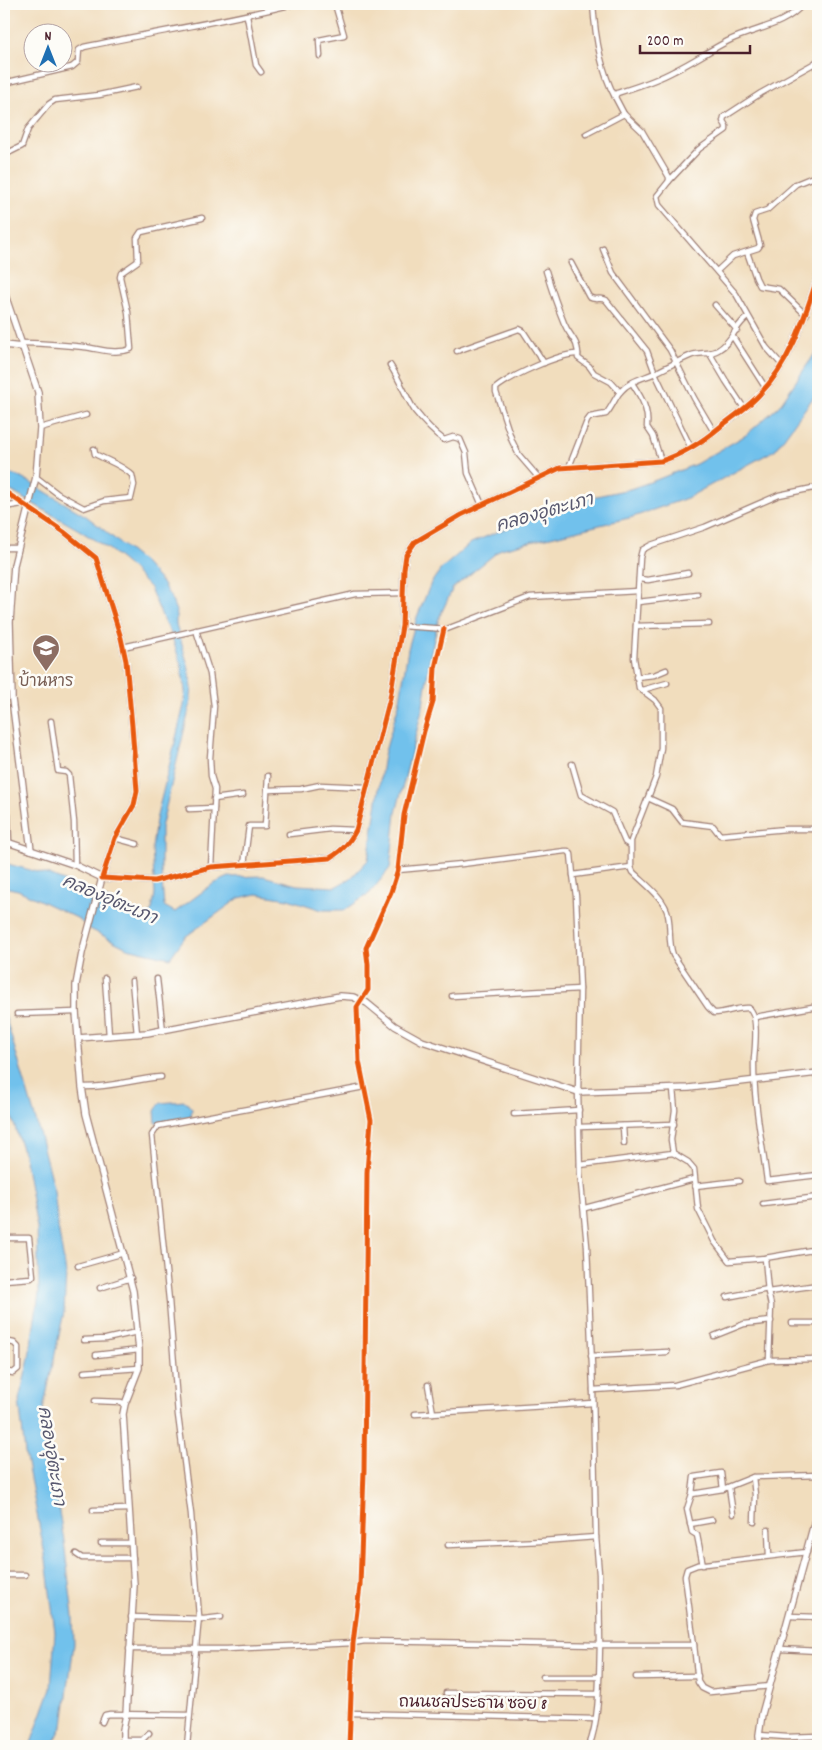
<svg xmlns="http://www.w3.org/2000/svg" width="822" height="1750" viewBox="0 0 822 1750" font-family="Dekko,'Playpen Sans Thai',sans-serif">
<rect width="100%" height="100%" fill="#fdfcf7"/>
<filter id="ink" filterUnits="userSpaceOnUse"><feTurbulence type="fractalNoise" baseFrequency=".02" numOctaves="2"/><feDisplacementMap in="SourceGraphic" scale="10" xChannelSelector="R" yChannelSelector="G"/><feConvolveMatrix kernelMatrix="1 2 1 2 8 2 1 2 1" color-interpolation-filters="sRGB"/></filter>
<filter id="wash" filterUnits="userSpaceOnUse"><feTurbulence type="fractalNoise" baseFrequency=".0096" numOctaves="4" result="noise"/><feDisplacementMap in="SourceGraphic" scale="20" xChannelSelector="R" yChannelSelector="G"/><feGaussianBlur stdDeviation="1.12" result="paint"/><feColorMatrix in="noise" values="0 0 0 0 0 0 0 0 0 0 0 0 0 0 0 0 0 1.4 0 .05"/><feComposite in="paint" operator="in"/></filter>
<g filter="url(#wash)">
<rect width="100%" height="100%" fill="#f1ddbd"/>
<g fill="#71c1ec" stroke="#5e708c">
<polygon points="818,349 818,391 775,450 687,498 633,517 501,549 453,588 439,618 430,657 423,706 396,813 390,868 370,893 345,910 322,910 288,899 257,894 239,898 185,937 170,958 127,948 88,928 77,918 18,890 4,887 4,863 49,875 112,901 144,922 152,910 155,894 152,848 156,820 184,705 185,691 181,665 170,631 164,621 150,588 128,565 110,550 79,530 4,487 4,465 9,473 26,480 86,516 99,526 144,563 162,583 171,598 176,611 176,624 189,669 192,688 190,706 161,828 161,870 164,906 175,912 213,884 229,877 263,876 297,885 335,887 351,878 368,860 384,755 400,700 408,649 417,617 431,583 441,569 471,543 497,532 592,497 630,489 656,480 696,464 746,435 779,406"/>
<polygon points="4,1012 37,1124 54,1191 58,1227 66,1273 64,1312 41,1419 51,1464 64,1541 73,1616 74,1644 63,1725 52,1746 30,1746 51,1688 55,1632 46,1560 25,1453 19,1400 28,1363 39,1293 37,1228 24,1155 4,1093"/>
<polygon points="185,1101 192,1109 191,1116 156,1123 155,1111 160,1103"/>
</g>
</g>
<g filter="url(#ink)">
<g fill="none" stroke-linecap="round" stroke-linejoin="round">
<g stroke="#9e7e74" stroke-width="7">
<g id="minor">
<path d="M 593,4 C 595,35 600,69 615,97"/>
<polyline points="247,16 256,65 261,72"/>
<polyline points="320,56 319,40 344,35 335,4"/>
<polyline points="818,60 815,63 818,72"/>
<path d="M 4,83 L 72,67 L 78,62 L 79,50 L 84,47 C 153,32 224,22 293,4"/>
<polyline points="586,134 624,114"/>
<polyline points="4,155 22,146 28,129 49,104 55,100 99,95 137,87"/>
<polyline points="669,181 699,149 726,130 726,126 723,121 724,117 761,93 815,63"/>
<polyline points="603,249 613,273 670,350 694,398 714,432"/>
<polyline points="747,252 756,278 760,286 779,289 806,315"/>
<path d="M 571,263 L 589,297 C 595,301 601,297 606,300 L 647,351 L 655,373 L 691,448"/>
<path d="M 546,271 C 551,288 557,306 564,323 C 570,338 579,340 578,358 L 589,366 L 594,373 L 611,382 L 620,392"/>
<polyline points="717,271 733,256 758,248 760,245 753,220 755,214 767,210 796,184 818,175"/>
<polyline points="715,305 737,330"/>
<polyline points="733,337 765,387"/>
<path d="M 21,343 C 42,343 63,345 84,347 C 101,349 115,355 131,349 L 128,312 L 120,277 L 121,273 L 138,261 L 137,238 L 141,232 L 202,218"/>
<polyline points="457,351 519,329 523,331 544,363"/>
<polyline points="710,354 726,381 744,408"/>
<path d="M 390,365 C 400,380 406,397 415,411 C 423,421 433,432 444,440 L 453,437 L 460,439 L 466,453 L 468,473 L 482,505"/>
<path d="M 782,365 L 766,347 L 736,294 L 659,205 L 657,196 L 669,181 L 669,177 L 642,131 L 624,114 L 615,97 L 617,93 C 636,87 656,81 674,71 C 693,62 710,50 728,41 C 753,28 784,27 803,4"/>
<path d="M 632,383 C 641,397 649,409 647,427 L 653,436 L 661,461"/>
<polyline points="40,428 86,415"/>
<path d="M 569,467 L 587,421 L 590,417 L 606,414 C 612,407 615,398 620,392 C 630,380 645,378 657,372 C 669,366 680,360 692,355 C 701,352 709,355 718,350 C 733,342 736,323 748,317"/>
<path d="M 36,477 L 58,494 L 84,508 L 104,501 L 131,498 L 134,485 L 132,475 C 122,465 108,461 95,454 L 94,449"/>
<path d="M 538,477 L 519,455 L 512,441 L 496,392 L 496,388 C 511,376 560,353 578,354"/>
<path d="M 818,487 L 779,495 L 705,527 L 651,545 L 642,550 L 640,558 L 634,658 L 639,688 L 655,700 L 661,708 L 661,748 L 656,777 L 631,841 L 631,867 L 633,872 C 645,884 665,898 668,915 C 671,928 668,942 673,955 L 708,1007 L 714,1013 C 727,1013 737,1007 749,1008 C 759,1015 755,1047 754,1059 C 753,1100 762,1141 767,1181 L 818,1175"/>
<polyline points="4,507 22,504"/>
<polyline points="4,548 18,548"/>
<polyline points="639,579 648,580 688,573"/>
<polyline points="638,602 698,595"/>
<polyline points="402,626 447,629 530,597 638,591"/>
<polyline points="636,626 709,624"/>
<polyline points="196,630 210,674 214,706 210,758 211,776 215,789 211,867"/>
<polyline points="123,647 355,594 403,593"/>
<polyline points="636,677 654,675 666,670"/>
<polyline points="642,690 667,683"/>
<polyline points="51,721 58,771 66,772 69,775 74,822 75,865"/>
<polyline points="572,764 581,795 612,812 625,842 630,845"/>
<polyline points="4,776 4,779"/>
<polyline points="268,790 301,789 320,785 366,787"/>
<polyline points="648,798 672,809 682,822 713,826 720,835 786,829 818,829"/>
<polyline points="214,799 243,795"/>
<polyline points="189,809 214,808"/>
<polyline points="4,815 8,815 9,842"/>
<polyline points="289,834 330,829 356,830"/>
<polyline points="115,838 137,844"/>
<polyline points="244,865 249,826 265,826 268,776"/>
<polyline points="398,870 462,864 565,851 568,851 571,854 573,875"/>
<polyline points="105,978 109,1036"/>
<polyline points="157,979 163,1031"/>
<polyline points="132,981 137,1034"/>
<polyline points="580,989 576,896 573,875 631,867"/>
<polyline points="452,996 580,989 578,1092 580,1173 587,1246 593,1390 596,1537 599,1574 600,1645 694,1645 698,1682 702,1688 710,1692 770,1686"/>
<polyline points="17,1014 76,1012"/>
<polyline points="755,1017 818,1006"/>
<path d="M 82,1087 C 109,1088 135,1079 161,1077"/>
<polyline points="673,1089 675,1110 671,1140 673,1153 688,1162 694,1169 698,1209 714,1241 729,1261 765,1258 818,1249"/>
<polyline points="514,1114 579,1110"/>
<polyline points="623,1126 624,1143"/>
<polyline points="579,1127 674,1124"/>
<polyline points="580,1165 673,1153"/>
<polyline points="695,1186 739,1181"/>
<polyline points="763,1204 818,1197"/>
<polyline points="585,1208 694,1179"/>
<polyline points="4,1238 29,1238 33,1276 31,1278 4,1280"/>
<polyline points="765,1258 768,1292 771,1305 769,1360 818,1359"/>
<polyline points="78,1266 124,1253"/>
<polyline points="100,1288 131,1278"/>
<polyline points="768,1292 818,1285"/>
<polyline points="727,1297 768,1289"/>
<polyline points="792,1323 818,1323"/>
<polyline points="714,1336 744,1324 771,1321"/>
<polyline points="84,1340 106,1339 137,1332"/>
<polyline points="4,1341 14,1343 18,1347 18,1369 13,1373 4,1371"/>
<polyline points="96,1355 139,1350"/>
<polyline points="591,1356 667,1352"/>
<polyline points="84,1372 139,1368"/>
<polyline points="428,1385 433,1413"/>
<polyline points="593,1390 675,1385 769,1360"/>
<polyline points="95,1401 121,1402 125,1404"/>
<polyline points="415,1414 593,1403"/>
<polyline points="753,1477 755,1495 754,1522"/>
<polyline points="729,1487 733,1514"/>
<polyline points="692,1494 694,1477 721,1473 723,1489"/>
<polyline points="93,1510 129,1509"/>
<polyline points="690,1524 712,1520"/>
<polyline points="768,1530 769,1556"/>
<polyline points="101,1543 131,1543"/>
<polyline points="448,1545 542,1541 596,1537"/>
<polyline points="76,1554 82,1558 133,1558"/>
<polyline points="703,1565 697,1535 692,1532 687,1509 692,1494 723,1489 753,1477 818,1475"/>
<polyline points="4,1575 25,1575"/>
<polyline points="789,1616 818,1617"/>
<polyline points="131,1617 204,1619 221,1617"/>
<polyline points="694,1645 685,1576 687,1569 697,1565 807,1552"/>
<path d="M 129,1649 L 227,1649 L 353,1643 L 365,1641 L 600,1645 C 599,1674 600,1719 589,1746"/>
<polyline points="781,1649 818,1651"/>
<polyline points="543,1677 599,1677"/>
<polyline points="636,1677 698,1676"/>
<polyline points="446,1693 597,1694"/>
<polyline points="350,1713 595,1719"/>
<polyline points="102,1722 105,1715 110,1714 189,1715"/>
<polyline points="759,1735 787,1737 818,1736"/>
<polyline points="123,1740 142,1740 149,1733"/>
<polyline points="187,1746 199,1616 191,1514 178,1415 169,1300 152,1135 158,1126 364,1087"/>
<polyline points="349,1746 353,1643 360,1586 364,1471 367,1172 371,1120 359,1061 357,1007 368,990 368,964 366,948 391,892 398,870 404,815 424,731 433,702 435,668 444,629"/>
</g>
</g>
<g stroke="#9e7e74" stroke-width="8">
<g id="tertiary">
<polyline points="4,292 38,392 40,428 36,477 14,565 10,622 12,699 31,850"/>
<polyline points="4,345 22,347"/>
<path d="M 4,491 L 64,532 L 96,558 L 121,638 L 126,661 L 132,726 L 137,791 L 134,805 L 115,838 L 102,878 L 154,881 L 211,867 L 330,858 C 343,850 349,843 356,830 L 390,698 L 402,626 L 404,569 L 406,555 L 415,542 L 461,515 L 560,468 L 661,461 C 684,454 702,442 720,427 C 733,417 748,407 759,395 C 791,362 804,319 818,276"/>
<polyline points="4,841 75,865 102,878 82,953 76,985 76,1012 82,1087 86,1114 133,1291 139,1350 139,1368 125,1404 123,1414 134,1585 126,1714 123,1730 123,1746"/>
<polyline points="78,1038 147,1033 340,996 353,997 367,1003 395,1026 422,1041 578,1092 689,1088 818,1073"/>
<polyline points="760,1746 759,1735 762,1714 818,1509"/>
</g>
</g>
<use href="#minor" stroke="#fff" stroke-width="4.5"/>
<use href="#tertiary" stroke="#fff" stroke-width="5.5"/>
<g stroke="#fdfcf7" stroke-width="8">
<g id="cycleway">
<path d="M 4,491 L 64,532 L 96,558 L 121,638 L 126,661 L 132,726 L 137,791 L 134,805 L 115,838 L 102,878 L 154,881 L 211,867 L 330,858 C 343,850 349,843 356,830 L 390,698 L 402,626 L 404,569 L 406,555 L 415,542 L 461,515 L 560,468 L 661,461 C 684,454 702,442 720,427 C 733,417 748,407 759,395 C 791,362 804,319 818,276"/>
<polyline points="349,1746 353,1643 360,1586 364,1471 367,1172 371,1120 359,1061 357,1007 368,990 368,964 366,948 391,892 398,870 404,815 424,731 433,702 435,668 444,629"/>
</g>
</g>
<use href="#cycleway" stroke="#e8590c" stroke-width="5"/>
</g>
</g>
<defs>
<g id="school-pin" transform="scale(1.4375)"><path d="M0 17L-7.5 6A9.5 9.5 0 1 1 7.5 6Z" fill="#8d6e63" stroke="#fdfcf7"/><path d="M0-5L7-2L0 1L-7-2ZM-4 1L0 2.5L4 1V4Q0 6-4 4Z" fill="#fff"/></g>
</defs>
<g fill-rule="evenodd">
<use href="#school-pin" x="46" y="648"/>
</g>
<g text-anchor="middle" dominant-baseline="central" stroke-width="5" stroke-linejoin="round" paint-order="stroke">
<g font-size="16" fill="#785e54" stroke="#fdfcf7">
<text x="46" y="682">บ้านหาร</text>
</g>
<g font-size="16" fill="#4a1f2b" stroke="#fdfcf7">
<text transform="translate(473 1704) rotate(1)">ถนนชลประธาน ซอย 8</text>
</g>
<g font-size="18" font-style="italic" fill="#58586f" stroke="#fdfcf7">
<text transform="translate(545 514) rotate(-16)">คลองอุ่ตะเภา</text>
<text transform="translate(109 901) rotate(23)">คลองอุ่ตะเภา</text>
<text transform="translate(50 1456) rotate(81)">คลองอุ่ตะเภา</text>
</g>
</g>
<rect width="822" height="1750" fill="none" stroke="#fdfcf7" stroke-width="20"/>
<g transform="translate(48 48)"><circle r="24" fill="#fdfcf7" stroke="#b5a4a5"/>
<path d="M0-4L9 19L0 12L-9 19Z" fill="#1f6fb2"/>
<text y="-8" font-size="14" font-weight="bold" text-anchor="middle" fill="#4a1f2b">N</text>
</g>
<path d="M640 45v8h110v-8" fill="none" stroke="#4a1f2b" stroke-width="2.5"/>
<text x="647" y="45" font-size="15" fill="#4a1f2b" stroke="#fdfcf7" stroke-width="4" paint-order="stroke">200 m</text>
</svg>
